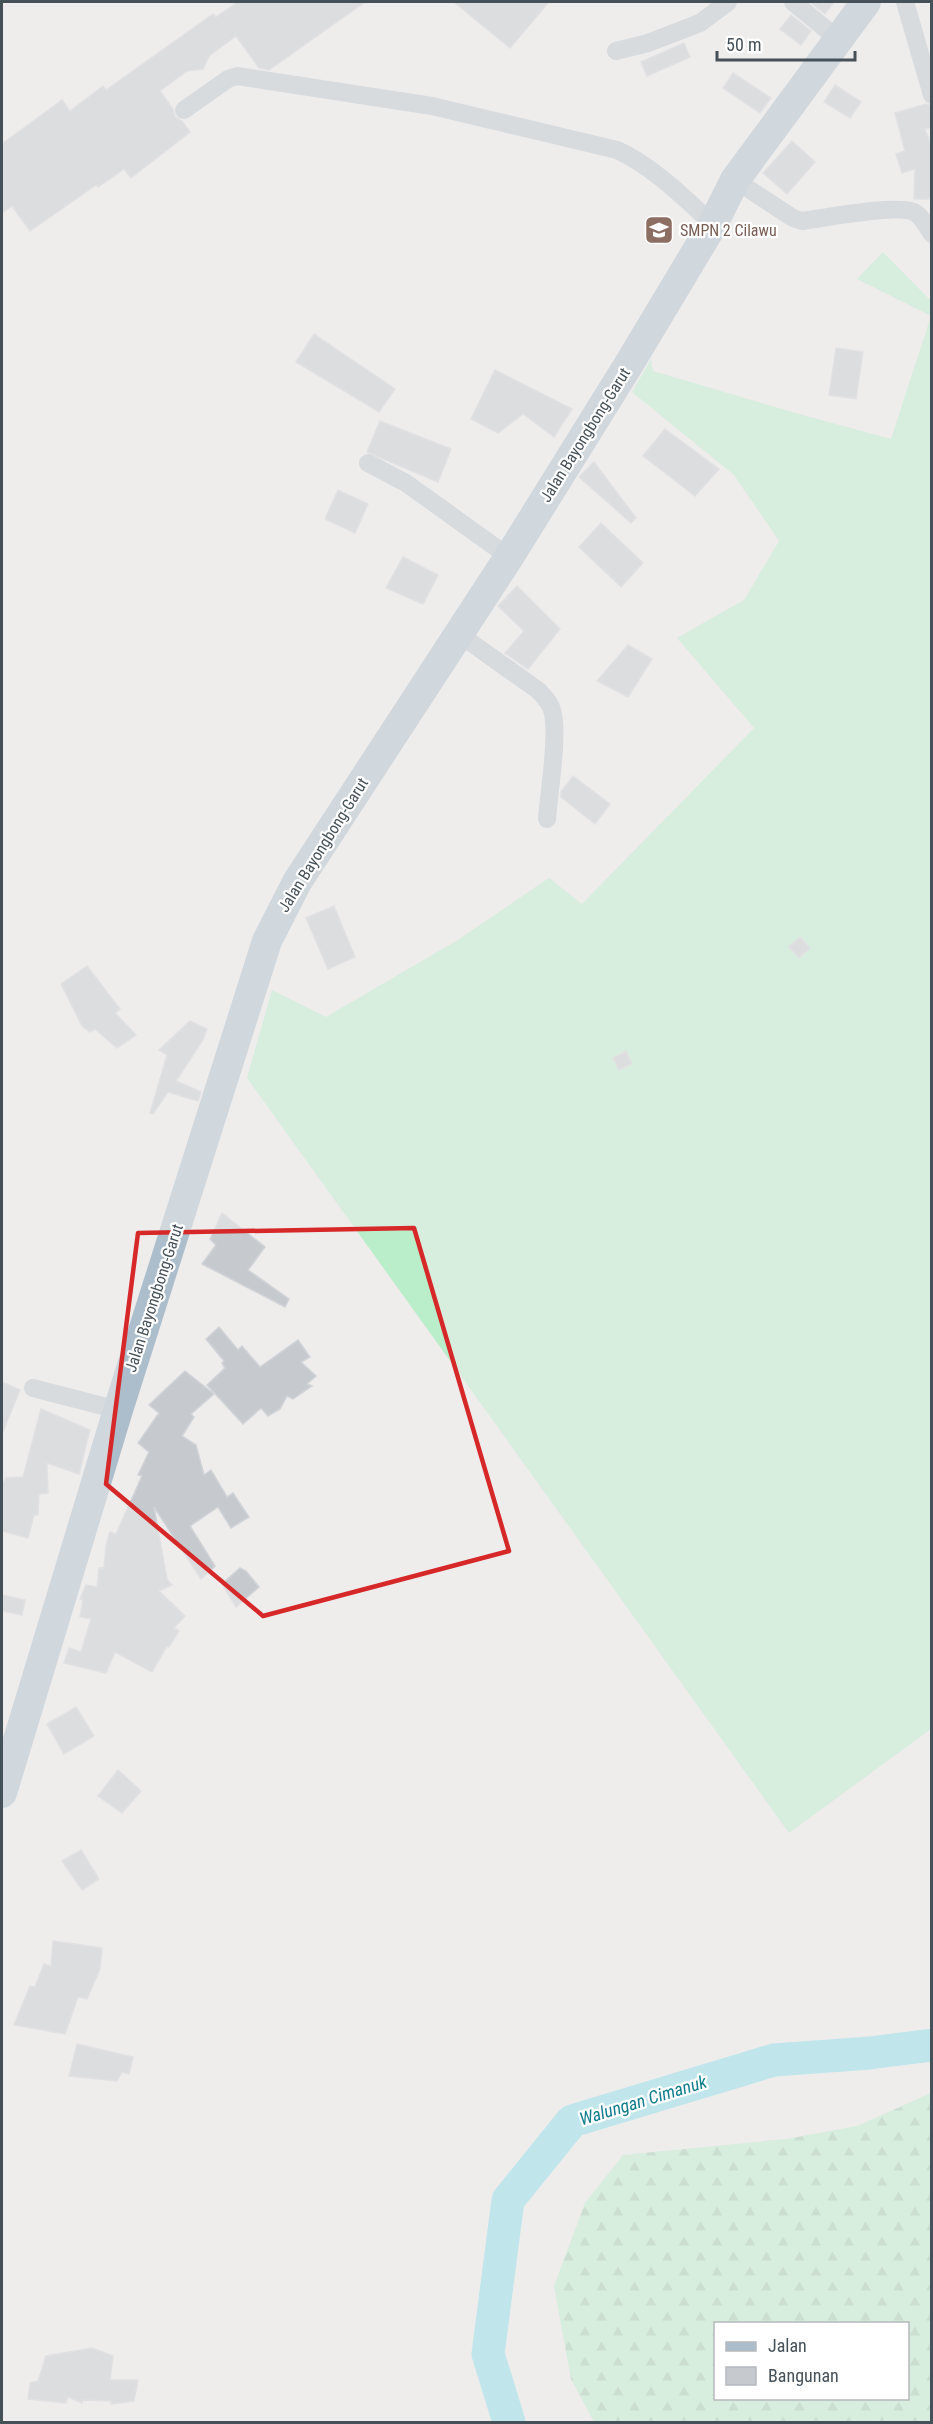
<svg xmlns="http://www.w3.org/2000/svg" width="933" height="2424" viewBox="0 0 933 2424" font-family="'Roboto Condensed',sans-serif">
<defs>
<pattern id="forest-firs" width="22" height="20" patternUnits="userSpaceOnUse" patternTransform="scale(1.5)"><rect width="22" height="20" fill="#baedc9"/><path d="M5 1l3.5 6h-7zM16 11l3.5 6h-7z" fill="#a1cdaf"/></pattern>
</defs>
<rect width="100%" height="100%" fill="#efecec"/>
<polygon fill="#baedc9" points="883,252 932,302 931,1729 789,1833 247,1078 272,990 326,1017 456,941 549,878 582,904 754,728 677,638 744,600 779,541 734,475 632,392 651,359 653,371 792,412 891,439 931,316 857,279"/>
<path fill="url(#forest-firs)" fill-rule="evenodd" d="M 931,2093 L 931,2422 L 594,2422 L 571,2379 L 554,2286 L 585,2203 L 623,2155 L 786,2139 L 857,2126 ZM 716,2324 L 908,2324 L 908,2398 L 716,2398 Z"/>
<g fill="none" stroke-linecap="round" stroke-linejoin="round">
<polyline stroke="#88dee9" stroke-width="33" points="509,2422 488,2354 508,2200 572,2121 774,2060 870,2053 932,2045"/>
</g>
<g fill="#c6cacf" stroke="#d0d3d8" stroke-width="1.5">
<polygon points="238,2 365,2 269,70 259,68 236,36 209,56 203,69 187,71 160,91 173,109 175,117 182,121 190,132 131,178 124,169 98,187 96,185 30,231 12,206 2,213 2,144 62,100 70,111 103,86 106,90 213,14 216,17"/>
<polygon points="454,2 549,2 510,48"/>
<polygon points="810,2 834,2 825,14"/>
<polygon points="791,15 811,31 801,45 780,29"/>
<polygon points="684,43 690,57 647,76 641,62"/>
<polygon points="733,73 771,98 760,113 723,88"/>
<polygon points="835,85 861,102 850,118 824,102"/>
<polygon points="926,104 932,106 932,128 925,129 932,148 932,199 914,199 915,169 902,173 896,154 905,151 895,113"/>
<polygon points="792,141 815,162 787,194 763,173"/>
<polygon points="314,334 395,389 379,412 296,362"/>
<polygon points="836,348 863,352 856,399 829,395"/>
<polygon points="495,370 572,409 554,437 523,414 498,433 471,419"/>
<polygon points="380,421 451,449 438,482 367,452"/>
<polygon points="665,429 719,469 695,496 643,456"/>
<polygon points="594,462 636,518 631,523 579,477"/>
<polygon points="338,490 368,504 355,533 325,519"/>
<polygon points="601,523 643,563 621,587 579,547"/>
<polygon points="403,557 438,575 423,604 386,588"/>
<polygon points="517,586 560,629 528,669 505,653 524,631 498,606"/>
<polygon points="628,645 652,659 628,697 597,681"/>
<polygon points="573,776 610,804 595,824 561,797 561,792"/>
<polygon points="334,906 355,957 328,969 306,918"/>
<polygon points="800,937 810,948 799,958 789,947"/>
<polygon points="87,966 120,1009 115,1013 136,1035 117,1048 95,1029 90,1032 82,1026 61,984"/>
<polygon points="190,1021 207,1029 203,1040 176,1081 201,1092 198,1101 168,1092 153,1114 150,1113 167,1055 159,1050"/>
<polygon points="626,1051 632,1064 619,1070 613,1058"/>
<polygon points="222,1213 265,1247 248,1270 289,1299 285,1307 202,1264 216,1245 210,1239"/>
<polygon points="219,1327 238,1350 242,1346 260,1367 298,1340 310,1357 301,1362 316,1376 307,1384 312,1386 293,1399 287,1396 280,1409 268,1416 261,1408 243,1424 207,1385 225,1368 222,1363 224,1361 206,1339"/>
<polygon points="185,1371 214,1394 191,1414 194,1417 182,1436 196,1445 204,1475 211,1470 227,1497 233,1493 249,1517 231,1528 218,1507 190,1526 215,1566 201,1579 154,1507 167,1579 172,1585 159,1591 185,1616 174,1628 179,1631 169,1647 167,1646 152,1672 115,1652 106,1673 64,1663 69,1648 81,1652 91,1619 80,1617 83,1600 80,1599 86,1585 97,1587 99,1568 104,1568 106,1545 110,1532 116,1534 142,1476 138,1475 149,1452 138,1443 159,1413 149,1405"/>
<polygon points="2,1382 20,1390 2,1434"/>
<polygon points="41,1409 90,1430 79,1474 47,1463 48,1493 39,1494 38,1515 34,1515 28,1538 2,1531 2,1485 6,1478 23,1477"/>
<polygon points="240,1568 246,1571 259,1587 236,1607 222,1584"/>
<polygon points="2,1595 25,1600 22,1615 2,1611"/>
<polygon points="76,1707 94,1736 64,1754 47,1724"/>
<polygon points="118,1770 141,1791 122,1813 98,1796"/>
<polygon points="81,1850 99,1879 82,1890 62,1861"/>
<polygon points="53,1941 102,1948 100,1969 87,1999 78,1997 65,2034 14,2025 30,1986 35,1987 44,1964 51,1966"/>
<polygon points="77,2044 133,2057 129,2074 122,2072 117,2081 69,2076"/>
<polygon points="92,2348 113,2356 110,2380 138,2380 134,2401 111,2404 112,2401 83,2400 82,2403 68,2397 66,2403 28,2399 30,2383 38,2381 46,2356"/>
</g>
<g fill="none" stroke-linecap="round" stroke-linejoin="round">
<g stroke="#bac5cc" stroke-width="18">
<polyline points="793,2 838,39"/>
<polyline points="905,2 932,95"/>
<polyline points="616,51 648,43 700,23 728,2"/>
<path d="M 184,110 L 228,79 L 237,76 L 432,106 L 617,150 C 654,167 683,197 713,224"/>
<path d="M 735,180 L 793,218 L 802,221 C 824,218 897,204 914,212 C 922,216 927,227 932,234"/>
<polyline points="368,463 406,483 509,557"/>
<path d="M 459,634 L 539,691 C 544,697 550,702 552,710 C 559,733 549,792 547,819"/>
<polyline points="33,1388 118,1410"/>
</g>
<polyline stroke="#acbecb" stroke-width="30" points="2,1793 118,1410 267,941 297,882 509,557 629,364 713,224 735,180 866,2"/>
</g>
<path d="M0 0H933V2424H0ZM 414,1228 L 509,1551 L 263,1616 L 106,1484 L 138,1233 Z" fill="#efecec" fill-opacity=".55" fill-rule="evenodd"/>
<path fill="none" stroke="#d62828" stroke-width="4.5" stroke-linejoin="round" d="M 414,1228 L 509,1551 L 263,1616 L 106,1484 L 138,1233 Z"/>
<defs>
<g id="school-square" transform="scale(1.5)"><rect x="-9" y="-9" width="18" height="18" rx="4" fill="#8d6e63" stroke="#fff"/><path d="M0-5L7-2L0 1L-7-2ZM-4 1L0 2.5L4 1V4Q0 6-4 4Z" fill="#fff"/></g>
</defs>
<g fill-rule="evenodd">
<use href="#school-square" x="659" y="230"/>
</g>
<g text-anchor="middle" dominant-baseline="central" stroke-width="4.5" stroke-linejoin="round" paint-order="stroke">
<g font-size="16" fill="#785e54" stroke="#fff" text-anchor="start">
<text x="680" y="230">SMPN 2 Cilawu</text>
</g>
<g font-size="16" fill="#455159" stroke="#fff">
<text transform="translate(585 435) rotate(-58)">Jalan Bayongbong-Garut</text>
<text transform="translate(323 845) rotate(-58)">Jalan Bayongbong-Garut</text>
<text transform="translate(154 1298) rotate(-72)">Jalan Bayongbong-Garut</text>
</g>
<g font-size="18" font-style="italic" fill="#0f7d8c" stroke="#fff">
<text transform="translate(643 2100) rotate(-17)">Walungan Cimanuk</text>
</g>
</g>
<rect width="933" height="2424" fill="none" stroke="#455159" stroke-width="6"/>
<rect x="714" y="2322" width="195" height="78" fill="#ffffff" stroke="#b5b9bd" stroke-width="1.5"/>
<rect x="726" y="2342" width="30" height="9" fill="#acbecb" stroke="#b5b9bd" stroke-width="1.5"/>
<text x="768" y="2352" font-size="18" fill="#455159">Jalan</text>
<rect x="726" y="2367" width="30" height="18" fill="#c6cacf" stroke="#b5b9bd" stroke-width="1.5"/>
<text x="768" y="2382" font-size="18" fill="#455159">Bangunan</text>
<path d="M717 51v9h138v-9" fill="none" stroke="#455159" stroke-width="3"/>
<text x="726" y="51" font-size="18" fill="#455159" stroke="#ffffff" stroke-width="4.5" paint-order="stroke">50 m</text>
</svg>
